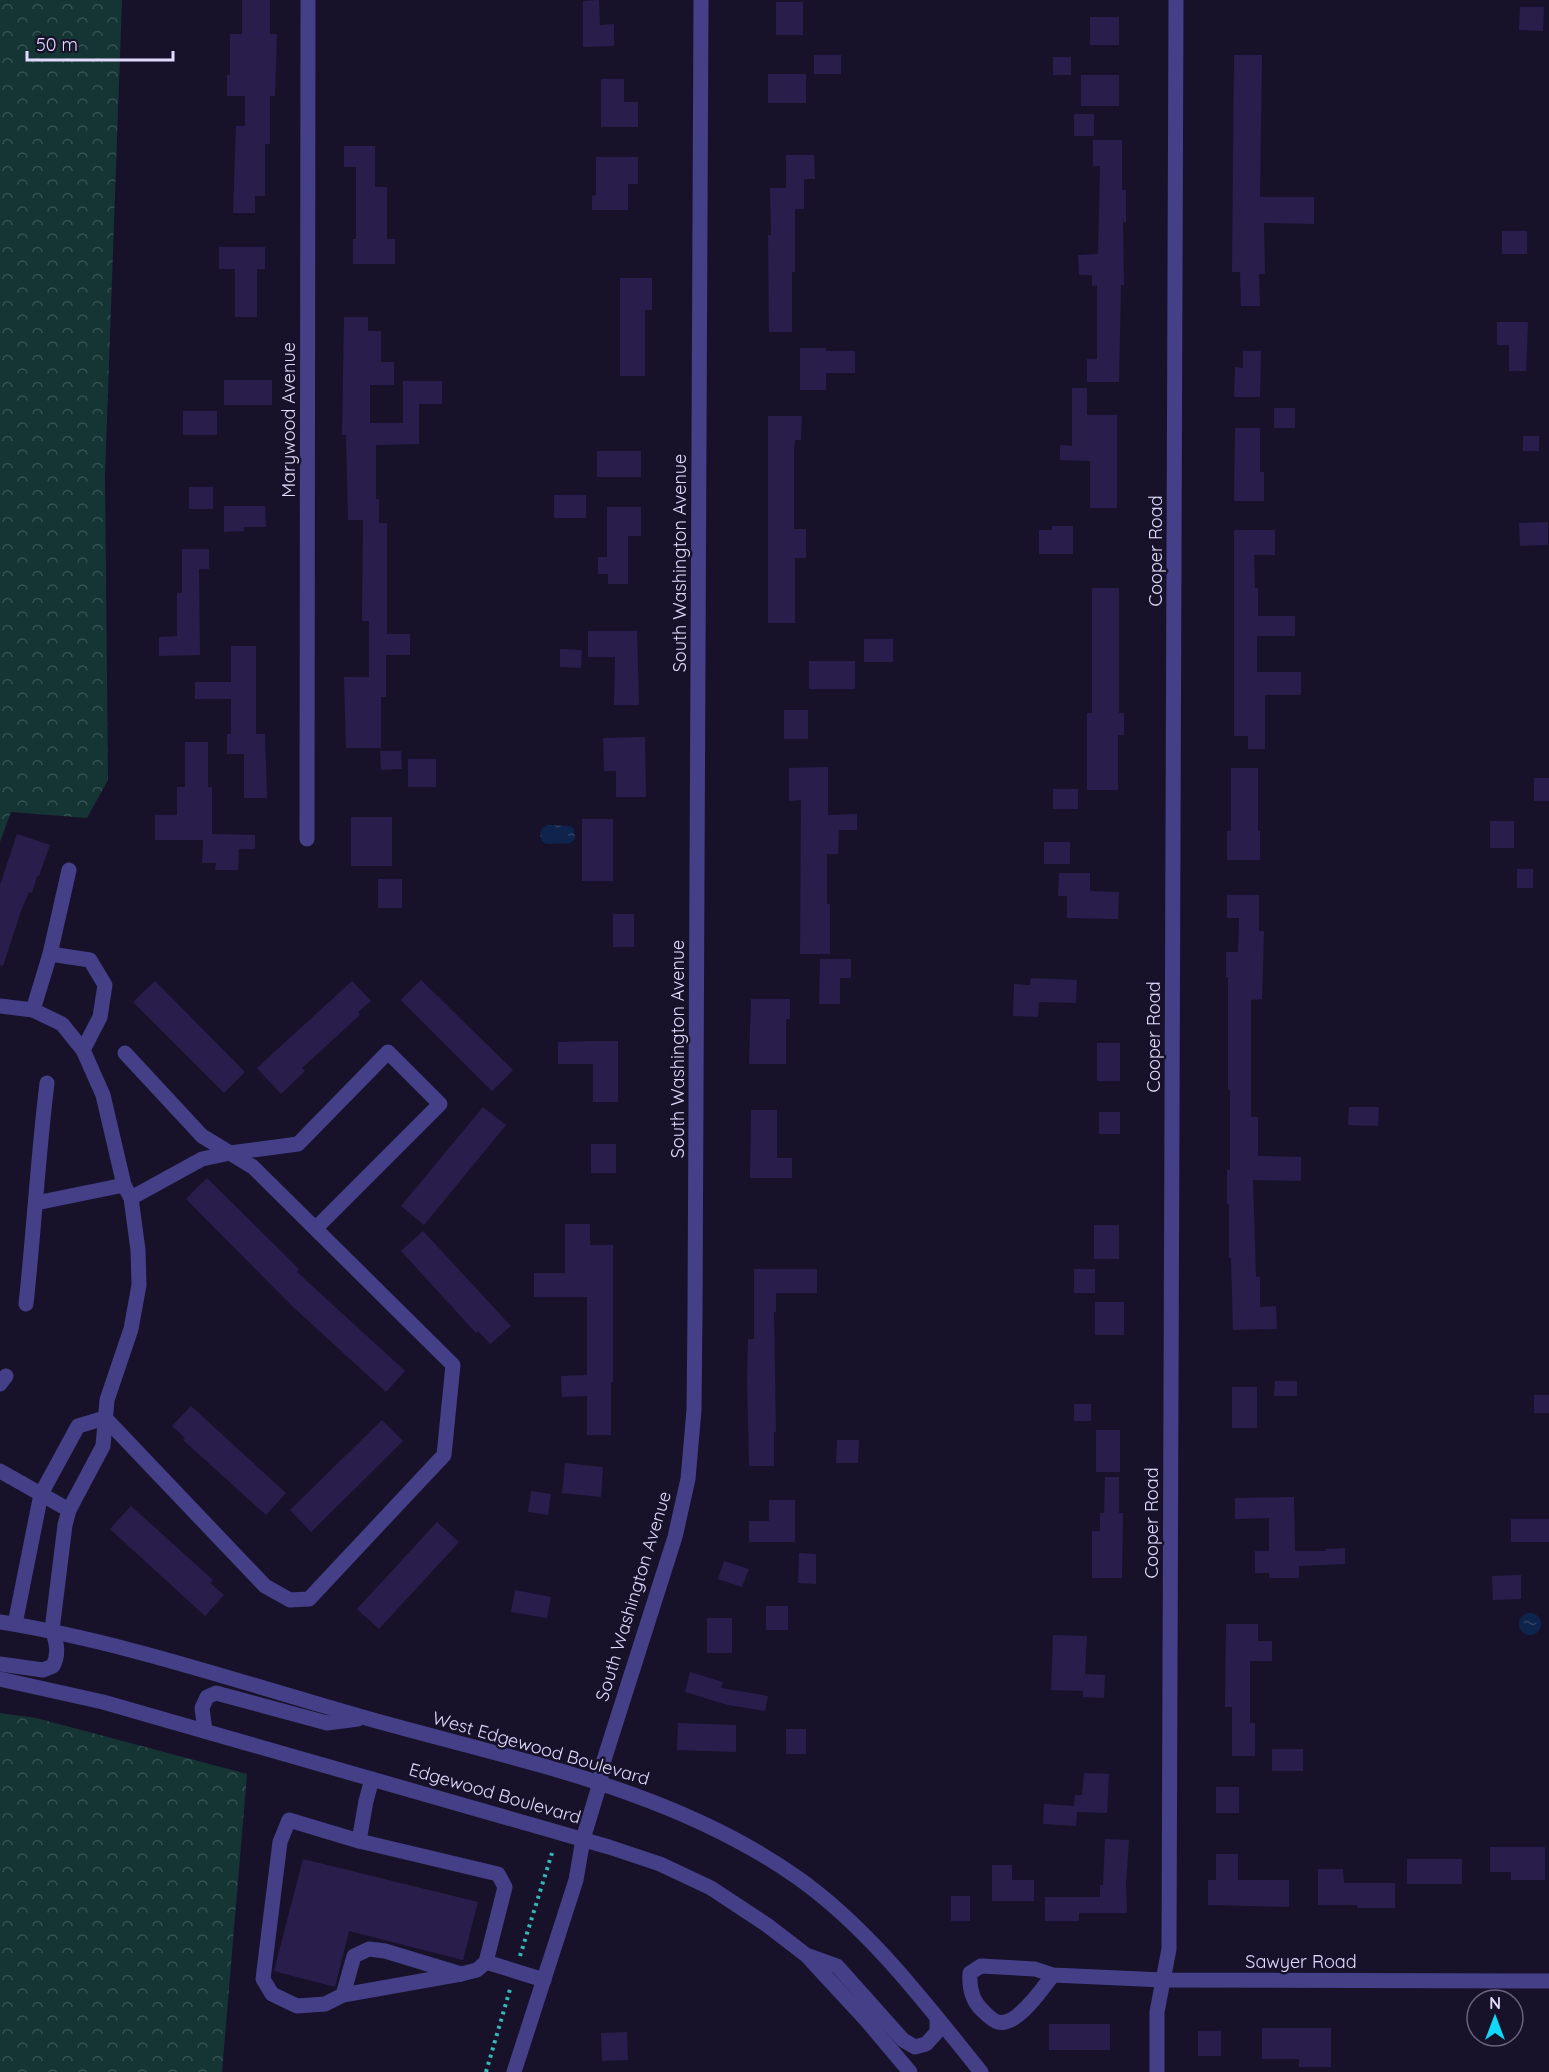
<svg xmlns="http://www.w3.org/2000/svg" width="1549" height="2072" viewBox="0 0 1549 2072" font-family="Quicksand,sans-serif">
<defs>
<pattern id="forest-crowns" width="20" height="18" patternUnits="userSpaceOnUse" patternTransform="scale(1.5)"><rect width="20" height="18" fill="#153434"/><path d="M2 6a3 3 0 1 1 6 0M12 15a3 3 0 1 1 6 0" fill="none" stroke="#375152"/></pattern>
<pattern id="water-ripples" width="26" height="14" patternUnits="userSpaceOnUse" patternTransform="scale(1.5)"><rect width="26" height="14" fill="#0f244c"/><path d="M2 4q2-2 4 0t4 0M15 11q2-2 4 0t4 0" fill="none" stroke="#324367"/></pattern>
</defs>
<rect width="100%" height="100%" fill="#17122a"/>
<g fill="url(#forest-crowns)">
<polygon points="0,0 122,0 105,475 108,780 87,818 11,812 0,842"/>
<polygon points="0,1713 36,1718 247,1774 222,2072 0,2072"/>
</g>
<g fill="url(#water-ripples)">
<polygon points="548,825 570,826 574,829 575,839 570,843 546,844 542,841 540,835 542,828"/>
<circle cx="1530" cy="1624" r="11"/>
</g>
<g fill="#291e4b">
<polygon points="242,0 270,0 270,34 277,34 275,96 270,96 270,144 265,144 265,196 255,196 255,213 233,213 236,126 245,126 245,96 227,96 227,75 230,75 230,34 242,34"/>
<polygon points="599,0 600,25 614,24 614,46 583,47 583,1"/>
<rect x="776" y="2" width="27" height="33"/>
<polygon points="1520,7 1544,7 1543,31 1519,30"/>
<rect x="1090" y="17" width="29" height="28"/>
<rect x="814" y="55" width="27" height="19"/>
<polygon points="1234,55 1262,55 1260,197 1314,197 1314,224 1264,223 1265,274 1259,274 1260,306 1241,306 1240,272 1232,272"/>
<rect x="1053" y="57" width="18" height="18"/>
<rect x="768" y="74" width="38" height="29"/>
<rect x="1081" y="75" width="38" height="31"/>
<polygon points="601,79 624,79 624,102 638,102 638,127 601,127"/>
<rect x="1074" y="114" width="20" height="22"/>
<polygon points="1093,140 1122,140 1122,190 1126,190 1126,222 1123,222 1124,285 1121,285 1119,382 1087,382 1087,359 1097,359 1097,285 1092,286 1092,275 1079,275 1078,255 1098,254 1100,166 1093,166"/>
<polygon points="344,146 375,146 375,187 387,187 387,239 395,239 395,264 353,264 353,239 356,239 356,167 344,167"/>
<polygon points="786,155 814,155 815,179 804,179 804,209 795,209 795,272 792,272 792,332 769,332 768,235 771,235 770,188 786,188"/>
<polygon points="596,157 638,157 638,184 628,184 628,210 592,210 592,196 596,195"/>
<rect x="1502" y="231" width="25" height="23"/>
<polygon points="219,247 265,247 265,269 257,269 257,317 235,317 235,269 219,269"/>
<polygon points="620,278 652,278 652,310 645,310 645,376 620,376"/>
<polygon points="344,317 368,317 368,331 381,331 381,362 394,362 394,385 370,385 370,423 403,423 403,381 442,381 442,404 419,404 419,444 376,445 376,499 379,499 379,523 387,523 387,634 410,634 410,655 386,655 386,697 381,697 381,748 346,748 344,677 369,677 369,621 362,621 363,520 348,520 346,435 342,435"/>
<polygon points="1497,322 1528,322 1526,371 1509,371 1509,345 1497,345"/>
<polygon points="800,348 826,348 826,351 855,351 855,373 826,373 826,390 800,390"/>
<polygon points="1243,351 1261,351 1260,397 1234,397 1235,367 1243,368"/>
<rect x="224" y="380" width="48" height="25"/>
<polygon points="1072,388 1087,388 1087,415 1117,415 1117,508 1090,508 1090,461 1060,460 1060,445 1072,446"/>
<rect x="1274" y="408" width="21" height="20"/>
<rect x="183" y="411" width="34" height="24"/>
<polygon points="768,416 802,416 801,440 795,440 794,450 794,529 806,529 806,558 795,558 795,623 768,623"/>
<polygon points="1235,428 1260,428 1260,472 1264,472 1264,501 1234,501"/>
<rect x="1523" y="436" width="16" height="15"/>
<rect x="597" y="451" width="44" height="26"/>
<rect x="189" y="487" width="24" height="22"/>
<rect x="554" y="495" width="32" height="23"/>
<polygon points="224,506 265,506 266,527 244,527 244,531 224,532"/>
<polygon points="607,507 641,507 641,536 628,536 628,584 608,584 608,574 598,574 598,557 607,557"/>
<polygon points="1548,522 1548,545 1520,546 1519,523"/>
<polygon points="1052,526 1073,526 1073,554 1039,554 1039,530 1052,530"/>
<polygon points="1234,530 1275,530 1275,555 1254,555 1255,588 1258,588 1258,616 1295,616 1295,636 1257,636 1257,672 1301,672 1301,695 1265,695 1265,749 1248,749 1248,736 1234,736"/>
<polygon points="182,549 209,549 209,569 199,569 200,655 159,656 159,637 177,636 177,593 182,593"/>
<polygon points="1092,588 1119,588 1119,713 1124,713 1124,735 1118,735 1118,790 1087,790 1087,713 1092,713"/>
<polygon points="588,631 637,631 639,705 614,705 615,657 588,657"/>
<rect x="864" y="639" width="29" height="23"/>
<polygon points="231,646 256,646 256,734 265,734 267,798 244,798 244,754 227,754 227,734 231,734 231,699 195,699 195,682 231,682"/>
<polygon points="560,649 582,650 581,668 560,667"/>
<rect x="809" y="661" width="46" height="28"/>
<rect x="784" y="710" width="24" height="29"/>
<polygon points="645,737 646,797 616,797 616,771 604,771 603,738"/>
<polygon points="185,742 208,742 208,787 212,787 212,834 255,835 255,849 239,849 238,870 215,870 216,863 202,863 203,840 155,840 155,815 177,815 177,787 185,787"/>
<polygon points="380,751 401,751 402,769 381,770"/>
<rect x="408" y="759" width="28" height="28"/>
<polygon points="828,767 828,815 857,814 857,830 839,830 838,854 827,854 827,904 830,904 830,954 800,954 801,800 789,801 789,768"/>
<polygon points="1231,768 1258,768 1258,831 1260,831 1260,860 1227,860 1227,831 1231,831"/>
<rect x="1534" y="778" width="15" height="23"/>
<rect x="1053" y="789" width="25" height="20"/>
<rect x="351" y="817" width="41" height="49"/>
<rect x="582" y="819" width="31" height="62"/>
<rect x="1490" y="821" width="24" height="27"/>
<polygon points="17,834 50,845 39,876 37,876 32,893 29,892 21,911 3,966 0,965 0,885"/>
<rect x="1044" y="842" width="26" height="22"/>
<rect x="1517" y="869" width="16" height="19"/>
<polygon points="1059,873 1090,873 1090,891 1119,892 1118,919 1067,918 1067,896 1058,896"/>
<rect x="378" y="879" width="24" height="29"/>
<polygon points="1227,895 1259,895 1259,931 1264,931 1262,999 1251,1000 1251,1117 1258,1117 1258,1156 1301,1157 1301,1181 1253,1180 1256,1277 1260,1277 1260,1307 1276,1306 1277,1329 1233,1330 1231,1258 1229,1258 1229,1204 1227,1204 1227,1170 1230,1170 1230,1090 1228,1090 1228,977 1226,977 1226,952 1238,952 1239,918 1227,918"/>
<rect x="613" y="914" width="21" height="33"/>
<polygon points="820,959 851,959 851,978 840,978 840,1004 819,1004"/>
<polygon points="1031,978 1077,980 1076,1003 1039,1002 1038,1017 1013,1016 1014,984 1030,985"/>
<polygon points="421,980 513,1070 492,1091 401,1000"/>
<polygon points="155,981 245,1072 224,1093 133,1002"/>
<polygon points="352,981 371,1001 358,1012 360,1015 302,1068 305,1071 281,1094 257,1068"/>
<polygon points="751,999 790,999 790,1019 786,1019 786,1064 749,1064"/>
<polygon points="593,1041 618,1041 618,1102 593,1102 593,1064 558,1064 558,1042"/>
<rect x="1097" y="1043" width="23" height="38"/>
<polygon points="483,1107 506,1125 424,1225 401,1206"/>
<polygon points="1349,1107 1379,1107 1378,1126 1348,1125"/>
<polygon points="751,1110 777,1110 777,1158 792,1158 792,1178 750,1178"/>
<rect x="1099" y="1112" width="21" height="22"/>
<rect x="591" y="1144" width="25" height="29"/>
<polygon points="207,1178 299,1269 297,1272 405,1371 386,1392 291,1305 186,1199"/>
<polygon points="565,1224 590,1224 590,1245 613,1245 613,1382 611,1382 611,1435 587,1435 587,1396 562,1397 561,1376 587,1375 587,1297 534,1297 534,1273 565,1273"/>
<rect x="1094" y="1225" width="25" height="34"/>
<polygon points="423,1231 511,1326 490,1344 478,1331 476,1333 401,1251"/>
<polygon points="754,1269 817,1269 817,1293 776,1293 776,1312 774,1312 776,1432 774,1432 774,1466 749,1466 747,1377 748,1339 754,1339"/>
<rect x="1074" y="1269" width="21" height="24"/>
<rect x="1095" y="1302" width="29" height="33"/>
<polygon points="1275,1381 1297,1381 1297,1396 1274,1396"/>
<rect x="1232" y="1387" width="25" height="41"/>
<rect x="1534" y="1395" width="15" height="18"/>
<rect x="1074" y="1404" width="17" height="17"/>
<polygon points="191,1406 286,1493 266,1515 183,1440 185,1438 172,1426"/>
<polygon points="382,1420 403,1441 311,1532 290,1510"/>
<rect x="1096" y="1430" width="24" height="42"/>
<polygon points="837,1440 859,1440 858,1463 836,1463"/>
<polygon points="565,1463 603,1467 601,1497 562,1493"/>
<polygon points="1105,1477 1119,1477 1119,1513 1123,1513 1122,1578 1092,1578 1092,1531 1100,1531 1100,1513 1104,1513"/>
<polygon points="531,1491 551,1494 548,1515 528,1512"/>
<polygon points="1294,1497 1295,1551 1326,1551 1325,1549 1345,1548 1345,1564 1299,1566 1299,1578 1269,1578 1269,1573 1255,1573 1255,1551 1269,1551 1269,1518 1235,1519 1235,1498"/>
<polygon points="769,1500 795,1500 795,1542 749,1542 749,1521 769,1521"/>
<polygon points="131,1506 213,1580 210,1583 224,1595 205,1616 110,1529"/>
<rect x="1511" y="1519" width="38" height="23"/>
<polygon points="437,1522 459,1542 379,1629 357,1609"/>
<polygon points="799,1553 816,1554 816,1584 798,1583"/>
<polygon points="724,1561 749,1569 742,1587 718,1579"/>
<polygon points="1521,1575 1521,1599 1493,1600 1492,1576"/>
<polygon points="515,1590 551,1597 547,1618 511,1612"/>
<rect x="766" y="1606" width="22" height="24"/>
<rect x="707" y="1618" width="25" height="35"/>
<polygon points="1226,1624 1258,1624 1258,1641 1272,1641 1272,1661 1250,1661 1250,1723 1255,1723 1255,1756 1232,1756 1232,1707 1225,1707"/>
<polygon points="1053,1635 1087,1636 1085,1674 1105,1675 1104,1698 1083,1697 1083,1691 1051,1690"/>
<polygon points="690,1672 723,1682 721,1688 768,1696 765,1711 728,1705 685,1692"/>
<polygon points="678,1723 736,1725 736,1752 677,1750"/>
<rect x="786" y="1729" width="20" height="25"/>
<rect x="1272" y="1749" width="31" height="22"/>
<polygon points="1084,1773 1109,1774 1107,1813 1077,1812 1076,1826 1043,1824 1044,1804 1074,1806 1075,1795 1082,1795"/>
<rect x="1216" y="1787" width="23" height="26"/>
<polygon points="1105,1839 1129,1840 1126,1885 1127,1913 1079,1913 1079,1921 1045,1921 1045,1897 1100,1897 1100,1885 1103,1885"/>
<polygon points="1490,1847 1545,1847 1545,1880 1511,1880 1511,1872 1490,1872"/>
<polygon points="1216,1854 1238,1854 1238,1880 1289,1880 1289,1907 1208,1905 1208,1880 1216,1880"/>
<polygon points="303,1859 478,1902 463,1960 349,1931 335,1987 274,1971"/>
<rect x="1407" y="1859" width="55" height="25"/>
<polygon points="992,1865 1012,1865 1012,1880 1034,1880 1034,1901 992,1901"/>
<polygon points="1318,1869 1343,1869 1344,1883 1395,1883 1395,1908 1357,1908 1357,1905 1318,1905"/>
<rect x="951" y="1896" width="19" height="25"/>
<rect x="1049" y="2024" width="61" height="26"/>
<polygon points="1262,2028 1331,2028 1331,2067 1299,2067 1299,2059 1262,2059"/>
<rect x="1198" y="2031" width="23" height="25"/>
<polygon points="627,2032 628,2060 602,2061 601,2033"/>
</g>
<g fill="none" stroke-linecap="round" stroke-linejoin="round">
<g stroke="#35b9b5" stroke-width="4" stroke-dasharray="3 4.5" stroke-linecap="butt">
<polyline points="520,1956 552,1853"/>
<polyline points="486,2072 511,1986"/>
</g>
<g stroke="#443f87" stroke-width="15">
<polyline points="307,839 308,0"/>
<polyline points="50,954 90,960 105,985 100,1017 83,1050"/>
<path d="M 0,1006 L 33,1010 L 62,1024 L 83,1050 L 103,1095 L 124,1185 L 131,1198 L 138,1250 L 139,1285 L 131,1329 L 107,1400 L 103,1446 L 69,1510 L 65,1525 L 52,1630 C 57,1643 59,1654 53,1666 L 43,1670 L 0,1664"/>
<polyline points="33,1010 50,954 69,870"/>
<polyline points="131,1198 202,1159 230,1153 298,1144 388,1052 440,1104 316,1228"/>
<polyline points="36,1203 124,1185"/>
<path d="M 26,1304 C 34,1230 38,1156 47,1083"/>
<polyline points="0,1384 6,1376"/>
<polyline points="105,1418 265,1586 290,1600 309,1599 444,1455 453,1365 253,1167 202,1136 125,1053"/>
<polyline points="0,1471 69,1510"/>
<path d="M 0,1622 C 125,1642 245,1684 366,1718 C 514,1760 671,1788 798,1878 C 870,1929 926,2004 981,2072"/>
<polyline points="15,1624 41,1494 78,1426 105,1418"/>
<polyline points="0,1679 103,1702 609,1847 660,1864 711,1888 767,1925 806,1955 867,2021 910,2072"/>
<polyline points="205,1731 202,1708 207,1697 216,1693 327,1723 358,1719"/>
<polyline points="372,1779 366,1801 359,1841 498,1874 505,1887 486,1962 544,1980"/>
<polyline points="359,1841 289,1820 280,1842 263,1979 272,1994 297,2006 325,2004 343,1995 461,1974"/>
<polyline points="809,1956 837,1966 903,2040 915,2047 926,2044 937,2032 937,2018"/>
<path d="M 1053,1975 C 1042,1989 1017,2027 998,2022 C 993,2021 987,2015 983,2011 C 972,2001 969,1987 970,1973 L 981,1966 L 1035,1969 L 1053,1975 L 1163,1980 L 1549,1981"/>
<polyline points="343,1995 354,1956 369,1949 385,1951 461,1974 477,1970 486,1962"/>
<polyline points="514,2072 576,1880 583,1839 600,1783 603,1763 675,1537 688,1479 694,1410 695,1315 701,0"/>
<polyline points="1157,2072 1157,2012 1169,1949 1176,0"/>
</g>
</g>
<g text-anchor="middle" dominant-baseline="central" stroke-width="5" stroke-linejoin="round" paint-order="stroke">
<g font-size="18" fill="#e1dcfe" stroke="#17122a">
<text transform="translate(288 420) rotate(-90)">Marywood Avenue</text>
<text transform="translate(1155 551) rotate(-90)">Cooper Road</text>
<text transform="translate(679 563) rotate(-90)">South Washington Avenue</text>
<text transform="translate(1153 1037) rotate(-90)">Cooper Road</text>
<text transform="translate(677 1049) rotate(-90)">South Washington Avenue</text>
<text transform="translate(1151 1523) rotate(-90)">Cooper Road</text>
<text transform="translate(633 1596) rotate(-73)">South Washington Avenue</text>
<text transform="translate(541 1748) rotate(16)">West Edgewood Boulevard</text>
<text transform="translate(495 1793) rotate(16)">Edgewood Boulevard</text>
<text x="1301" y="1961">Sawyer Road</text>
</g>
</g>
<g transform="translate(1495 2018)"><circle r="28" fill="#17122a" stroke="#68637f" stroke-width="1.5"/>
<path d="M0-4.5L10 22L0 15L-10 22Z" fill="#0fd9f7"/>
<text y="-9" font-size="16" font-weight="bold" text-anchor="middle" fill="#e1dcfe">N</text>
</g>
<path d="M27 51v9h146v-9" fill="none" stroke="#e1dcfe" stroke-width="3"/>
<text x="36" y="51" font-size="18" fill="#e1dcfe" stroke="#17122a" stroke-width="4.5" paint-order="stroke">50 m</text>
</svg>
